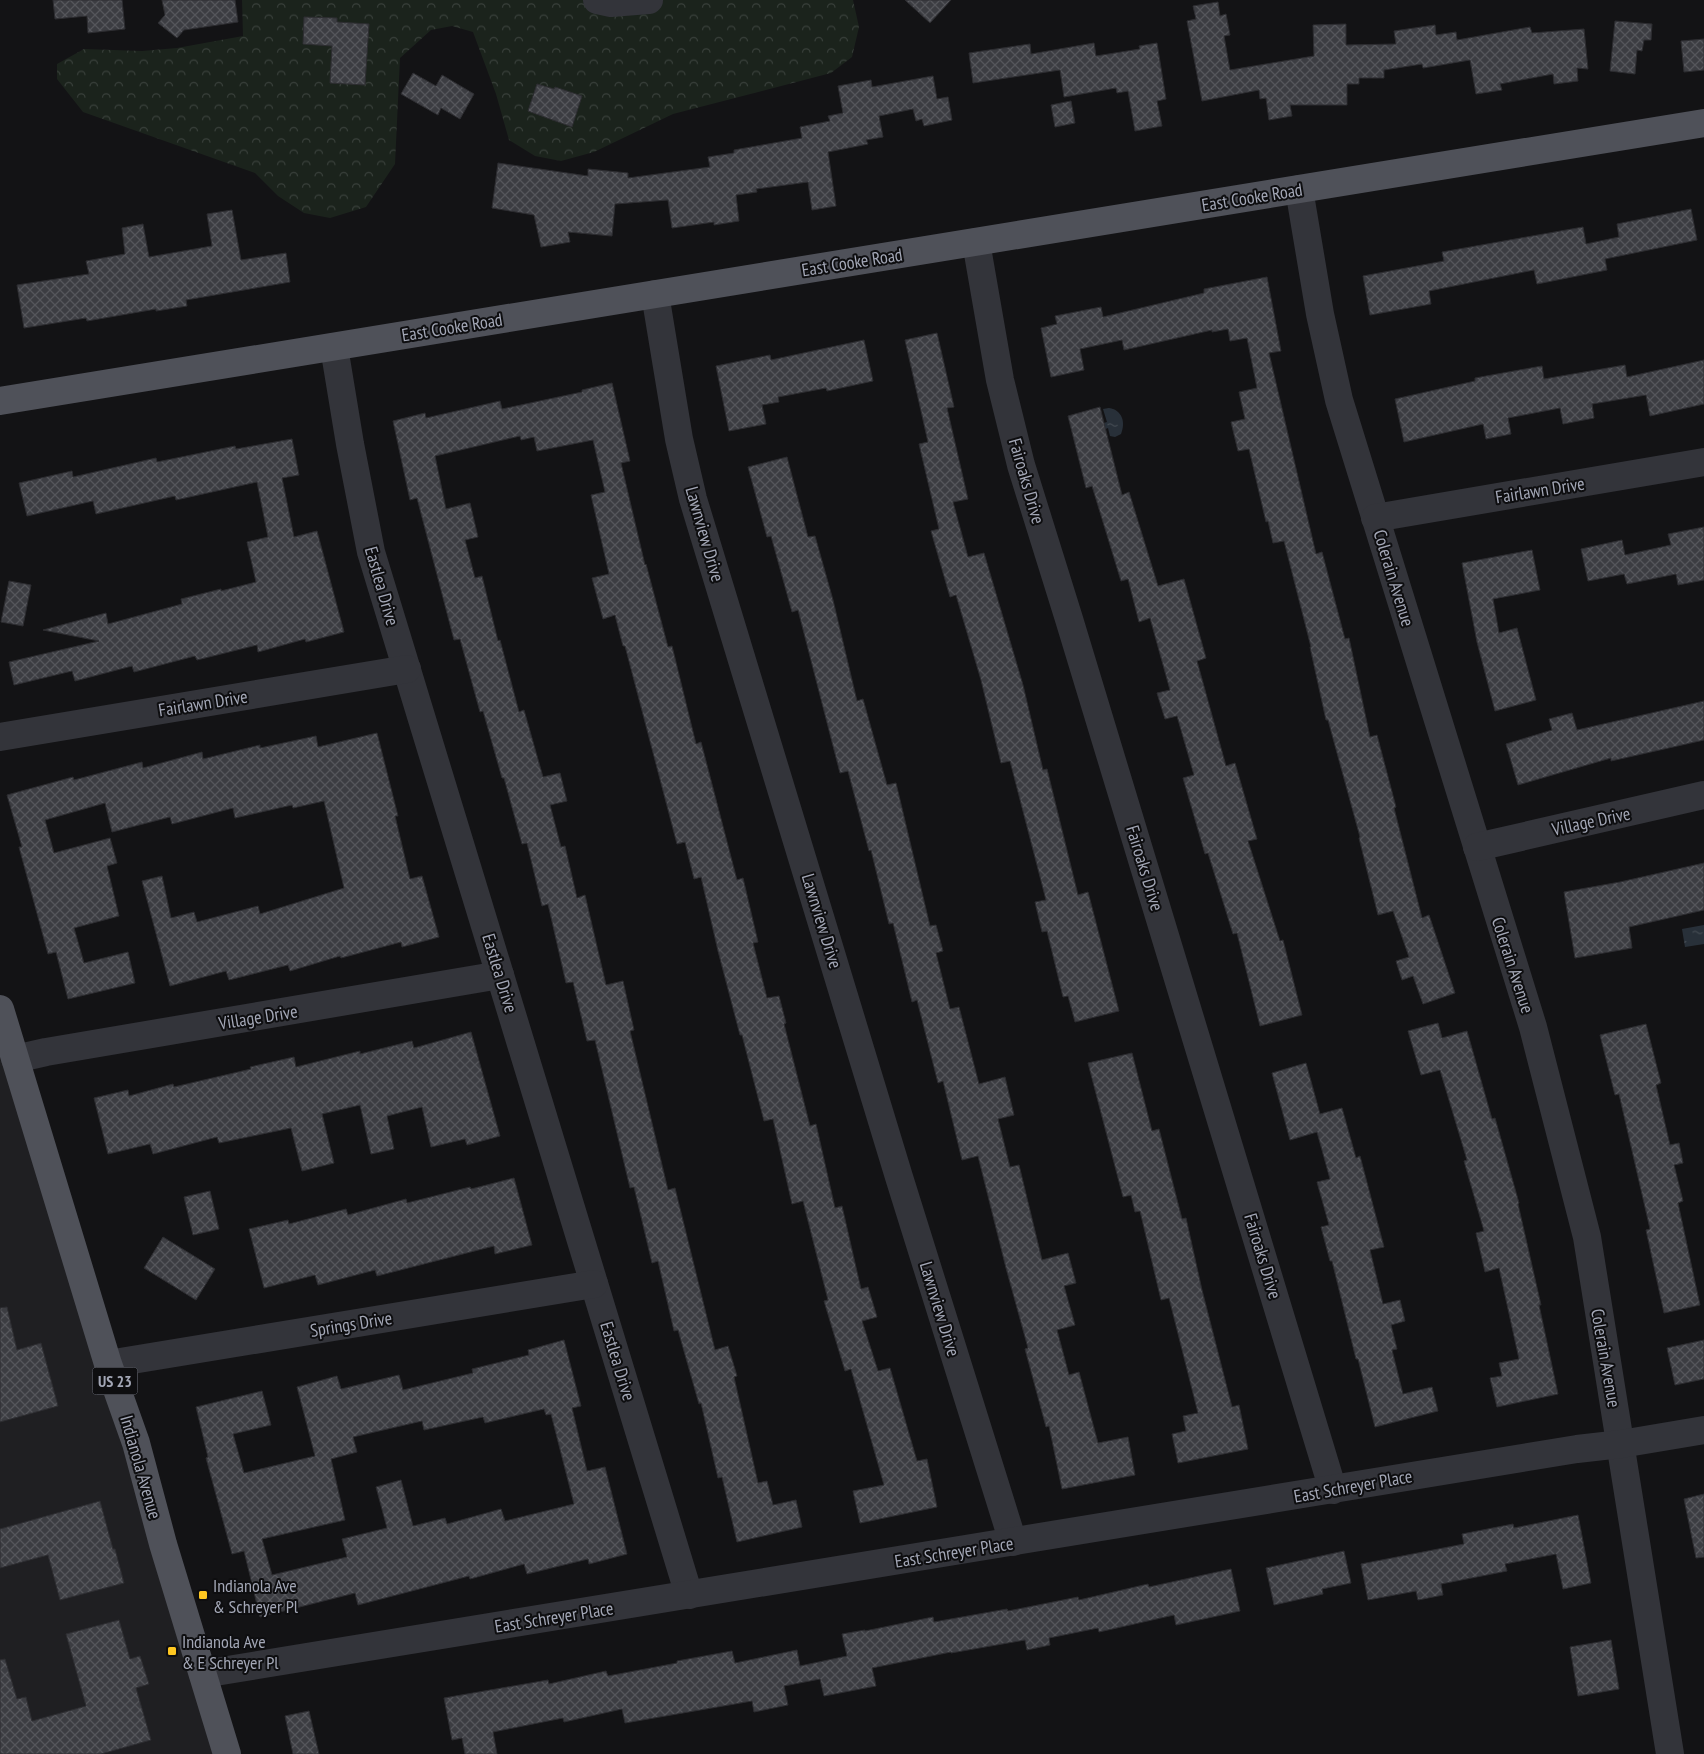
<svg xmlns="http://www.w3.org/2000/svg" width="1704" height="1754" viewBox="0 0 1704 1754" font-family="'PT Sans Narrow',sans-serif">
<defs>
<pattern id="forest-crowns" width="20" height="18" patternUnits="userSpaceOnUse" patternTransform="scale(1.25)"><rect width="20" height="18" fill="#1b231c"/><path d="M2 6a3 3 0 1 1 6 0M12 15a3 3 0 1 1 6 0" fill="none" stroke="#39403b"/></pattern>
<pattern id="water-ripples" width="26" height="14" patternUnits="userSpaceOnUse" patternTransform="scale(1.25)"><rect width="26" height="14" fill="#283039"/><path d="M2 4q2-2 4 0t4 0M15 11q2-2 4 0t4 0" fill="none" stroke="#444b53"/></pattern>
<pattern id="building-cross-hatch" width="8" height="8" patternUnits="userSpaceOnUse" patternTransform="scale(1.25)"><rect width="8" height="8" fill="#3c3d42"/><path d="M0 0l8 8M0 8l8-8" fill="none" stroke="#55565b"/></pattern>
</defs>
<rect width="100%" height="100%" fill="#131315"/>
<polygon fill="#1f1f22" points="0,1013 225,1754 0,1754"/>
<polygon fill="url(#forest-crowns)" points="242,0 853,0 859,27 852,57 831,73 673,114 594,152 561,161 535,156 509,140 496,94 473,32 452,26 431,30 400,58 395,164 366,207 330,218 304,213 278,196 255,173 83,112 57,79 57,64 84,49 142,51 177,48 243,36"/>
<g fill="url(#water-ripples)">
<path d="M 1109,408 C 1122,410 1126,422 1121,434 L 1115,437 L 1110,436 L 1108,428 L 1103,430 L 1101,424 L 1107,422 L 1103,409 Z"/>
<polygon points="1704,925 1704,944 1685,947 1682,929"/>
</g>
<g fill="url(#building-cross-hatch)" stroke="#2d2d31" fill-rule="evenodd">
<polygon points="53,0 122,0 125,29 88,33 87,16 55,19"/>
<polygon points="162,0 235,0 238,22 184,30 177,38 158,23 165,15"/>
<polygon points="905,0 951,0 930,23"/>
<polygon points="1218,2 1220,16 1226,14 1230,35 1224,36 1230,70 1314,56 1313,25 1346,24 1346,45 1396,44 1394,31 1435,25 1436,35 1456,32 1457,40 1530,27 1532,33 1584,29 1588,69 1577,68 1578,81 1554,84 1553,74 1500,84 1502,90 1476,94 1470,60 1423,68 1422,64 1384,70 1384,78 1359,78 1359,84 1347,84 1347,105 1290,105 1292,116 1269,120 1266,98 1260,99 1259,90 1202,101 1187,21 1196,19 1193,6"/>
<polygon points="304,17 337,18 337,22 369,24 365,85 330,83 332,46 303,44"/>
<polygon points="1615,21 1652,24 1651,40 1644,40 1642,51 1637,50 1635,74 1610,71"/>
<polygon points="1704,39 1704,70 1684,72 1681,41"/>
<polygon points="1094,43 1096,56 1140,49 1139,46 1157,43 1166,99 1157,101 1162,126 1135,131 1128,91 1117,93 1116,88 1064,97 1060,70 973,83 969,53 1030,44 1031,54"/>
<polygon points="413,73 436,86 442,75 474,94 460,119 441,108 438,115 401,94"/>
<polygon points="933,76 937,99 948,97 952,120 924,126 922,119 916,121 913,109 879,116 883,137 866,140 868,144 828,152 836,206 812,210 808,182 756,189 757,192 736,195 739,221 714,225 714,222 672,228 668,200 615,204 612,236 568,232 570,242 541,247 534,215 492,208 498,163 588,176 588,169 628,173 628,178 710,167 708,157 734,153 734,150 802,138 800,127 830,121 828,116 843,113 838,86 871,80 872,87"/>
<polygon points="537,84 554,89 555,87 582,96 572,127 528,111"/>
<polygon points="1071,101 1075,123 1055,127 1051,105"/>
<polygon points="1691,209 1697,240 1605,259 1607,270 1537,284 1534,270 1429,291 1431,304 1370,315 1363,276 1444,261 1442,252 1583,227 1586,244 1619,237 1617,224"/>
<polygon points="232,210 241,260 286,253 290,282 186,300 187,306 156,311 156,309 87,321 86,318 24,328 17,285 89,274 86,261 125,254 122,228 143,224 149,257 212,246 207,214"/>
<polygon points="1267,277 1281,351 1269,353 1316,554 1322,552 1345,639 1349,638 1370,737 1377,735 1396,807 1394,808 1422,918 1429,915 1455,993 1423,1004 1413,976 1402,980 1396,961 1409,957 1393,911 1378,915 1359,838 1360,837 1328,720 1326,720 1310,647 1311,647 1284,541 1273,543 1268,521 1266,522 1249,449 1238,451 1231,422 1245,419 1239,392 1257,388 1247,338 1230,341 1228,329 1212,332 1212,330 1124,350 1122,340 1080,349 1084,370 1051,377 1041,328 1057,324 1055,316 1101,307 1103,317 1204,293 1204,289"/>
<polygon points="937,333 954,407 947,408 968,499 953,502 968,557 984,553 1023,685 1043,770 1047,769 1078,895 1088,892 1119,1011 1075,1022 1068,996 1063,997 1047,931 1042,932 1035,902 1046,900 1010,761 1001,763 981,680 956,595 950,597 931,531 939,529 919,444 928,442 905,340"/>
<polygon points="864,340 873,381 827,391 826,388 778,397 779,402 762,405 766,424 729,431 716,366 770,355 771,360"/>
<polygon points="1704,360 1704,404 1650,416 1646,395 1592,404 1594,418 1563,424 1560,408 1508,418 1511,434 1486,439 1483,424 1404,442 1395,399 1475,381 1475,378 1542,366 1544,379 1625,365 1627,377"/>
<polygon points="612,383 630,461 621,463 645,565 646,564 668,647 672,646 696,744 701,742 737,880 743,878 758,942 753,943 767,998 779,996 786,1023 784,1024 810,1126 816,1124 835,1208 842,1206 861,1289 868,1287 877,1317 862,1321 878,1371 890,1368 917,1461 927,1459 937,1507 860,1523 853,1491 884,1485 851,1369 845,1371 824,1301 828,1300 803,1201 792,1204 773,1119 764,1121 742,1035 740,1035 718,951 701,877 694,879 685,842 677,844 625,646 623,646 615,615 603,619 592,578 609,574 591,495 605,492 593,440 537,451 534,437 521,440 520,436 435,456 446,509 470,503 478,537 465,540 475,578 482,576 498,641 500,640 519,712 524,710 543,777 560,773 567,801 550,805 561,847 565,846 577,898 585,895 606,985 623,981 634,1030 630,1031 668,1190 675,1188 715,1350 728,1346 737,1376 734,1377 758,1483 767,1481 773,1505 796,1500 802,1527 737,1542 722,1477 718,1478 701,1403 699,1404 678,1330 674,1331 658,1261 652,1263 634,1187 630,1188 595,1040 587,1041 573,982 566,983 548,904 542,906 527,843 522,844 504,778 502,778 483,711 480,712 460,639 454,640 417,498 410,500 393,421 425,413 426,418 500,401 502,409 582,392 582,390"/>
<polygon points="1100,407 1122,495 1129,492 1158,586 1184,579 1206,658 1197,661 1226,766 1235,763 1257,839 1248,841 1280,941 1283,940 1302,1015 1260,1026 1237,933 1233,934 1208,853 1205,854 1183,778 1194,775 1177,716 1165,719 1157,693 1170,690 1150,618 1139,622 1128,579 1121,581 1092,486 1086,488 1068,416"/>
<polygon points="292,439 299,475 282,478 294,537 317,531 344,632 306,642 305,639 258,652 257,645 197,660 195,656 134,672 132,666 75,681 72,671 14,685 9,662 99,641 43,630 106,613 108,624 182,604 181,599 221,589 221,591 256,582 247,542 268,537 257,482 176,500 175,496 96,514 93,501 27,516 19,483 72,471 73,477 156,458 157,462 235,446 236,449"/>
<polygon points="787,457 808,537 815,536 833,600 857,701 863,699 887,785 896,783 930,926 936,925 943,951 936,953 950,1009 959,1007 979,1084 1005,1077 1014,1115 998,1119 1010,1167 1019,1165 1042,1260 1068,1253 1076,1283 1064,1286 1075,1325 1057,1330 1069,1375 1079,1372 1098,1443 1128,1437 1135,1475 1062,1489 1049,1426 1046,1427 1025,1349 1028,1348 1006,1268 978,1156 962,1160 943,1081 938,1083 917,1000 912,1002 893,923 889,924 871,850 869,851 848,771 840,773 798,610 792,612 771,536 767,537 748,467"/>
<polygon points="1704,527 1704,580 1678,585 1676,574 1627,584 1624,574 1588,581 1581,549 1622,540 1625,555 1671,545 1668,534"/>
<polygon points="1532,550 1540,590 1493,599 1499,633 1517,628 1536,700 1495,711 1477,642 1462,563"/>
<polygon points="9,581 31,585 23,626 1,622"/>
<polygon points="1704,701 1704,740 1611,761 1611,758 1518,785 1506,744 1552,730 1549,719 1572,713 1577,730"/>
<polygon points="377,733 398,816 395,816 410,879 422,876 439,937 402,947 401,942 341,958 340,956 290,971 288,965 229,980 226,971 170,986 142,881 162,876 171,918 194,912 197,922 258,906 260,914 344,888 324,801 293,808 292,805 235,818 233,808 172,824 170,817 112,832 105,803 45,820 54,853 110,838 117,863 107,866 119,916 74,928 84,963 128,952 135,983 68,999 56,952 48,954 19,847 22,847 7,795 73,777 74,780 142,762 143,768 202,752 203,759 260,745 260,748 316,736 318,747"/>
<polygon points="1704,863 1704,910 1629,927 1632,948 1575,958 1564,892 1620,882"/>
<polygon points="1438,1023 1442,1038 1467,1031 1492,1119 1495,1118 1519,1203 1518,1204 1541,1305 1539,1305 1558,1394 1497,1407 1490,1378 1502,1376 1499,1363 1519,1359 1499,1268 1485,1272 1476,1233 1484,1231 1464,1161 1467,1160 1440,1070 1421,1075 1408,1031"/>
<polygon points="1646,1024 1661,1083 1656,1085 1670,1145 1679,1143 1683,1163 1674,1165 1683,1201 1678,1203 1700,1305 1664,1313 1646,1230 1650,1229 1619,1094 1615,1095 1600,1035"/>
<polygon points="471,1032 500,1136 467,1145 465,1139 431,1147 422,1107 387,1116 394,1149 371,1154 360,1105 322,1114 334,1163 302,1171 291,1128 219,1143 217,1137 153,1154 150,1144 108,1154 94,1098 128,1090 129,1096 173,1084 174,1087 251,1069 250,1067 294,1057 296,1067 360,1051 360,1054 412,1041 414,1048"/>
<polygon points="1132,1053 1152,1131 1159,1129 1182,1219 1186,1218 1202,1290 1232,1407 1239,1405 1248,1449 1178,1463 1172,1434 1186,1431 1183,1416 1198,1413 1169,1298 1161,1300 1140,1211 1135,1212 1131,1195 1123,1197 1088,1063"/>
<polygon points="1306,1063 1320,1114 1342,1108 1356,1158 1360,1156 1384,1247 1370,1250 1383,1304 1400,1300 1405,1321 1391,1325 1397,1349 1392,1350 1403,1394 1432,1387 1438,1411 1375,1427 1358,1359 1356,1359 1332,1261 1330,1261 1321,1227 1329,1225 1317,1182 1330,1179 1317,1132 1290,1140 1272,1073"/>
<polygon points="514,1178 532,1245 495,1254 494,1246 377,1276 375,1270 318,1285 315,1275 264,1288 249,1229 288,1220 289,1224 346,1209 348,1215 406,1199 407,1203 470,1187 471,1189"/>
<polygon points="210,1191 219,1229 193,1235 184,1197"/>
<polygon points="163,1237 215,1269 196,1300 144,1268"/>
<polygon points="7,1307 17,1350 41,1343 58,1406 0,1422 0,1308"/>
<path d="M 564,1340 L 581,1406 L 572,1408 L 587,1471 L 605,1467 L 627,1554 L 589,1564 L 588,1559 L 527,1574 L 524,1564 L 470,1579 L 469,1576 L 358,1605 L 355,1593 L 260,1617 L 244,1551 L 232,1554 L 206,1458 L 208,1457 L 196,1407 L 262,1391 L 271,1425 L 233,1434 L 244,1473 L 315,1456 L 297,1387 L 337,1376 L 341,1389 L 399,1375 L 403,1390 L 473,1373 L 472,1369 L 529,1355 L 528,1350 ZM 544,1409 L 546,1415 L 551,1414 L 574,1504 L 505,1521 L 501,1509 L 447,1524 L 445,1518 L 413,1526 L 401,1480 L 376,1487 L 387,1528 L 342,1539 L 347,1557 L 272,1575 L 262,1539 L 345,1520 L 331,1459 L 357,1452 L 353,1437 L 422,1421 L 424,1430 L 483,1417 L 485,1423 Z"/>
<polygon points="1704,1340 1704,1379 1675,1385 1667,1348"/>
<polygon points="1704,1494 1704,1557 1696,1558 1684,1499"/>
<polygon points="100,1501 113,1549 115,1549 124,1583 60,1600 48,1555 0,1568 0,1529"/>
<polygon points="1578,1515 1591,1583 1563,1589 1556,1554 1505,1564 1507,1571 1441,1584 1443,1595 1418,1600 1416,1591 1368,1600 1361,1564 1464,1544 1462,1534 1513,1524 1514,1528"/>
<polygon points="1344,1551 1351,1583 1322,1589 1323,1594 1274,1605 1266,1568"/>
<polygon points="1231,1569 1240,1611 1176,1625 1174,1615 1099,1632 1098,1628 1049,1638 1050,1645 1027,1650 1025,1640 951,1653 951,1652 872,1668 876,1686 824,1696 820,1679 784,1686 788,1705 754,1712 752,1701 625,1723 622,1709 564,1722 563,1718 493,1732 497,1754 465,1754 462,1738 452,1740 444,1698 548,1680 549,1684 606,1671 608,1676 677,1663 677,1661 732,1651 735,1663 797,1650 800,1666 847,1656 842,1634 865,1630 865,1631 933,1617 934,1622 1007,1609 1008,1611 1078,1597 1079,1600 1148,1584 1149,1587"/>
<polygon points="119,1620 130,1659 140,1656 149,1684 136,1688 151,1740 101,1754 0,1754 0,1660 5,1659 17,1699 26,1697 32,1721 86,1706 66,1634"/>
<polygon points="1611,1640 1619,1689 1578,1696 1570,1647"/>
<polygon points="309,1711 319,1754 293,1754 285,1716"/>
</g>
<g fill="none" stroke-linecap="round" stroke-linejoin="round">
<g stroke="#33343a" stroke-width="28">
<polyline points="597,0 611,3 649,0"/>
<polyline points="1299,189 1320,314 1339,400 1533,1027 1587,1237 1670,1754"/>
<polyline points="976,242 1000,380 1021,465 1069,619 1333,1490"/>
<polyline points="655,294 679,439 693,499 899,1177 1013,1542"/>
<polyline points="334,347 350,444 371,552 689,1595"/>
<polyline points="1375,518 1704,462"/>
<polyline points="0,737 407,669"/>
<polyline points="1477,847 1704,795"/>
<polyline points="15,1059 46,1052 500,975"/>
<polyline points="108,1364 594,1284"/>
<polyline points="203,1674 1577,1449 1621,1444 1704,1430"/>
</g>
<g stroke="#4f5159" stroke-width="28">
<polyline points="0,401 1704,123"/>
<polyline points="0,1009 108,1364 136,1443 163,1544 227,1754"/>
</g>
</g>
<g fill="#fec721" stroke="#0e0e10" stroke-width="2">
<rect x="198" y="1590" width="10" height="10" rx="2.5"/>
<rect x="167" y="1646" width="10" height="10" rx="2.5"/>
</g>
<g text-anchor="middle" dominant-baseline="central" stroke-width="4" stroke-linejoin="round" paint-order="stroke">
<rect fill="#0e0e10" stroke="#767984" stroke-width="1" x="92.5" y="1367.5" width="45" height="27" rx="4"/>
<g font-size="16" font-weight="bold" fill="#a3a7b6">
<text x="115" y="1381">US 23</text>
</g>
<g font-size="18" fill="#a3a7b6" stroke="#0e0e10">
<text transform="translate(1252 197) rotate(-9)">East Cooke Road</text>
<text transform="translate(852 262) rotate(-9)">East Cooke Road</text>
<text transform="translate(452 327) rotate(-9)">East Cooke Road</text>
<text transform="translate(1027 481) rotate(74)">Fairoaks Drive</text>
<text transform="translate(1540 490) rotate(-9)">Fairlawn Drive</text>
<text transform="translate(705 534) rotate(74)">Lawnview Drive</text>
<text transform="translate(1394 578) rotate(73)">Colerain Avenue</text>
<text transform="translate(382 586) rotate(74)">Eastlea Drive</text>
<text transform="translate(203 703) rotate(-9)">Fairlawn Drive</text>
<text transform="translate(1591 821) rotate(-12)">Village Drive</text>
<text transform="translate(1145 868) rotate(73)">Fairoaks Drive</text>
<text transform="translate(822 921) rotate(73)">Lawnview Drive</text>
<text transform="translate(1513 965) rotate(72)">Colerain Avenue</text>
<text transform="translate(500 973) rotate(73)">Eastlea Drive</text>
<text transform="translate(258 1017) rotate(-9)">Village Drive</text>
<text transform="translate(1263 1256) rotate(73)">Fairoaks Drive</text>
<text transform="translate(940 1309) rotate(73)">Lawnview Drive</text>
<text transform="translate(351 1324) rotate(-9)">Springs Drive</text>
<text transform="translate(1606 1358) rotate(80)">Colerain Avenue</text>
<text transform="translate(618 1361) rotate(73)">Eastlea Drive</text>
<text transform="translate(141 1467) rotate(74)">Indianola Avenue</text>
<text transform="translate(1353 1486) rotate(-10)">East Schreyer Place</text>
<text transform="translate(954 1552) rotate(-9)">East Schreyer Place</text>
<text transform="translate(554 1617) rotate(-9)">East Schreyer Place</text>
</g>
<g font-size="18" fill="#a3a7b6" stroke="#0e0e10" text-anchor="start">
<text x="213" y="1585">Indianola Ave<tspan x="213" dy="21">&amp; Schreyer Pl</tspan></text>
<text x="182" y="1641">Indianola Ave<tspan x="182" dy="21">&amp; E Schreyer Pl</tspan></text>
</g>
</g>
</svg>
